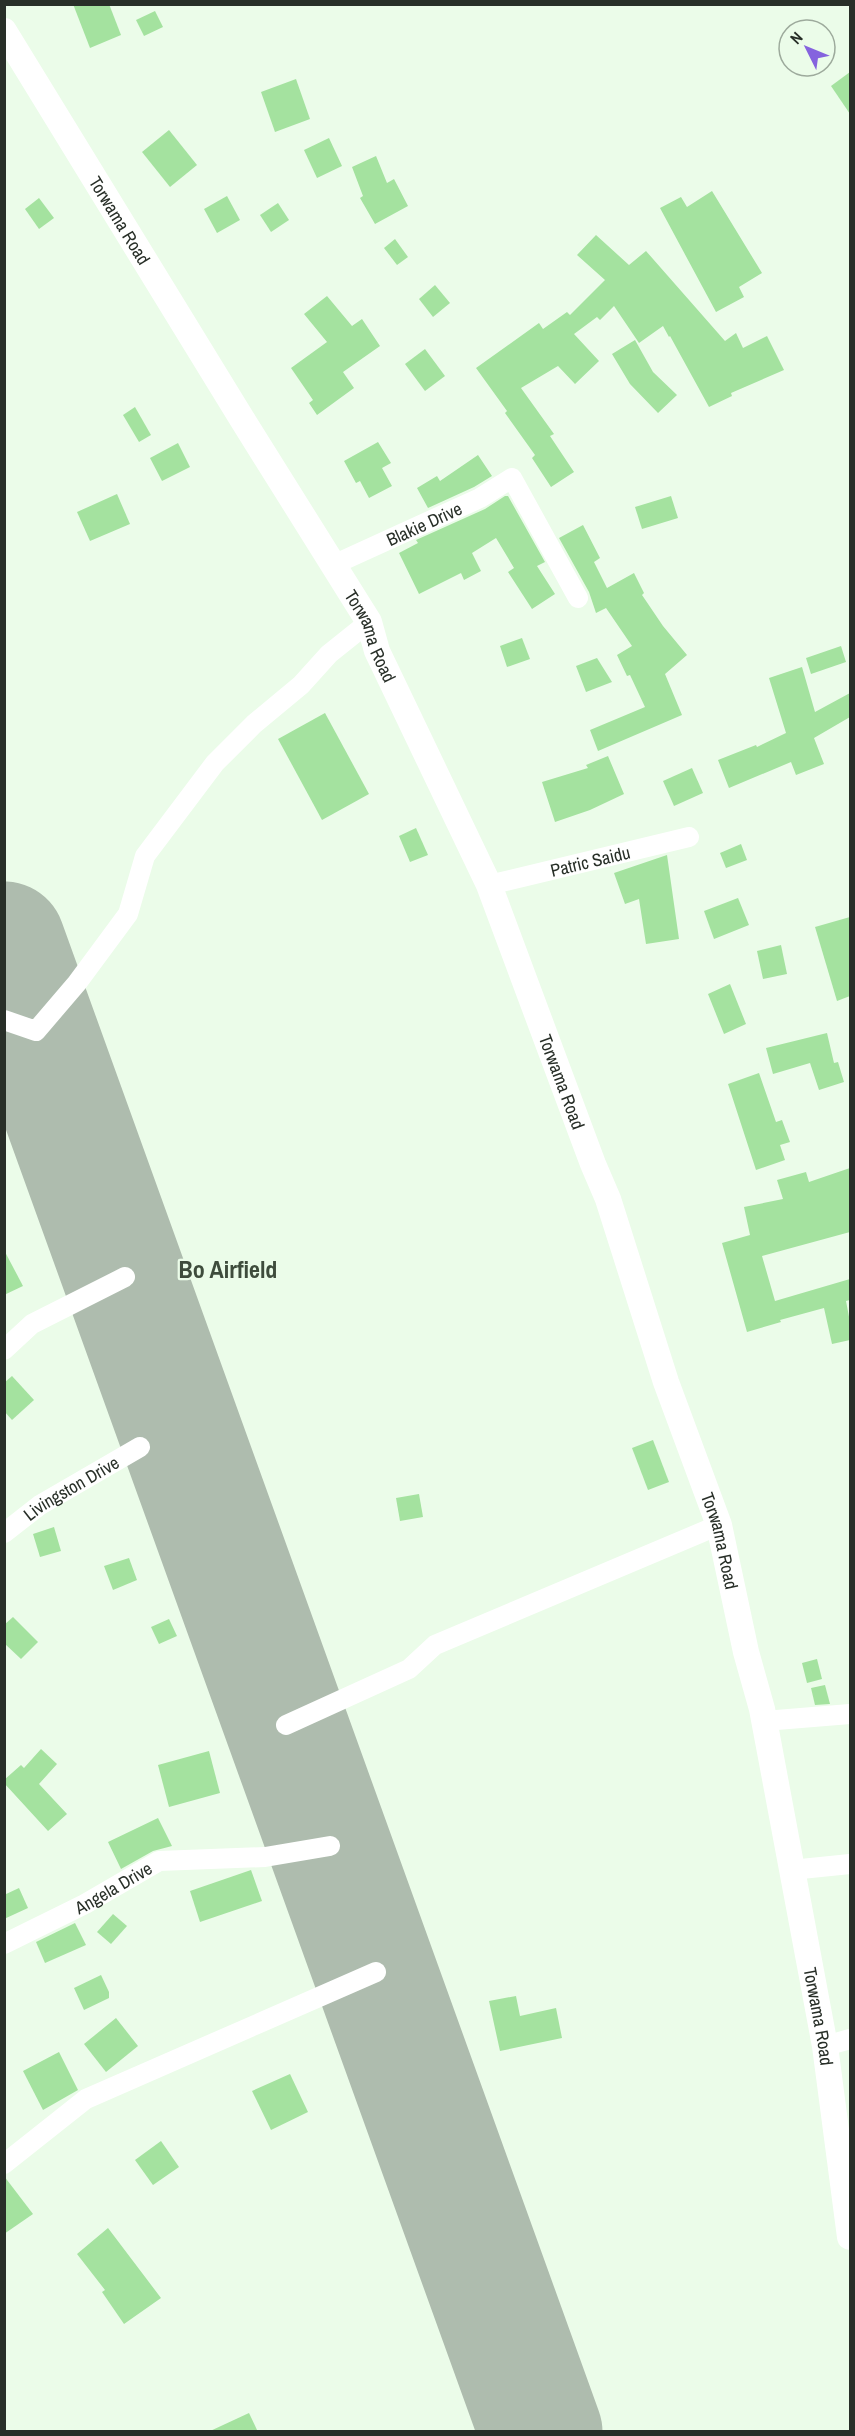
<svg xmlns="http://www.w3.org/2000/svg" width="855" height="2436" viewBox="0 0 855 2436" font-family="'Archivo Narrow',sans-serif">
<rect width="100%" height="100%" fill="#ebfce9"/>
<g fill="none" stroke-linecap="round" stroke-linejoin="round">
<polyline stroke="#aebcae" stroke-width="123" points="4,943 541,2432"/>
</g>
<g fill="#a4e29f">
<polygon points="73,4 109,4 121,35 90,48"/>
<polygon points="155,11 163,27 144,36 136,20"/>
<polygon points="850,72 850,114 831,86"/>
<polygon points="296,79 310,119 275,132 261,92"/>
<polygon points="169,130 197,165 170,187 142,152"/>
<polygon points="329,138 342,166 317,178 304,150"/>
<polygon points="376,156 387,183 394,179 408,206 375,224 360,198 363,196 352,167"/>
<polygon points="712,191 762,273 739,287 744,297 716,312 660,208 681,197 687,207"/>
<polygon points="227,196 240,220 217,233 204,209"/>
<polygon points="39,198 54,218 39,229 25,209"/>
<polygon points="278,203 289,220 271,232 260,215"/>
<polygon points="596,235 629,265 646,251 725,341 736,333 743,348 767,336 784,370 731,393 732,396 709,407 670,336 669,337 663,326 639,343 614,306 600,320 597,317 574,334 599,361 575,384 558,366 521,388 554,434 550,436 574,472 551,487 532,458 535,455 505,413 507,411 476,368 539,323 543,329 567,312 570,315 605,280 577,255"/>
<polygon points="395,239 408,257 397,265 384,248"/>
<polygon points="435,285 450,303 433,317 419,299"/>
<polygon points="327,296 352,326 362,319 380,346 343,372 354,388 317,415 309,403 313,400 291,368 327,342 304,314"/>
<polygon points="635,340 653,372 677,395 658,413 630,384 612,354"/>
<polygon points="425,349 445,376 425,391 405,364"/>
<polygon points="135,407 151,435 139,442 123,415"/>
<polygon points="378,442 391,463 382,468 392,486 369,498 360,481 356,483 344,461"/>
<polygon points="178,443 190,467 162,481 150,458"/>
<polygon points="478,455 492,476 474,487 428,508 417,488 437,476 440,481"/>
<polygon points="117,494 130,524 90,541 77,512"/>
<polygon points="505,496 508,496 545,562 537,566 555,594 532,609 508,572 514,568 496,538 472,553 481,571 464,580 461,573 419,594 399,553 418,543 416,540 485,509"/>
<polygon points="671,496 678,518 642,529 635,507"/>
<polygon points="583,525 600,558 594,562 607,588 634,573 644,593 642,595 663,626 687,655 665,674 682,715 598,751 590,730 645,707 630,675 627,676 617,655 632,646 606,608 596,613 589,592 559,538"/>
<polygon points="522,638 530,659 507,667 500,646"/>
<polygon points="841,646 846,662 811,674 806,658"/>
<polygon points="597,658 612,682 586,692 576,666"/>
<polygon points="802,667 815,712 850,693 850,717 814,738 824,764 796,775 791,762 729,788 718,760 756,745 757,747 786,733 769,678"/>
<polygon points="325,713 369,794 322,820 278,739"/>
<polygon points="608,756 624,794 590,810 555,822 542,782 588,768 586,765"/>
<polygon points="692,768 703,793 674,806 663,781"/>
<polygon points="416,828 428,855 410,862 399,836"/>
<polygon points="741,844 747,860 726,868 720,853"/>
<polygon points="667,855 679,939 646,944 639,899 625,904 614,873"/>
<polygon points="738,898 749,925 714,939 704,911"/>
<polygon points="850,917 850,996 837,1001 815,927"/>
<polygon points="781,945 787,974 763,979 757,951"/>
<polygon points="730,984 746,1024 724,1034 708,994"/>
<polygon points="827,1033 834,1063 838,1062 844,1082 819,1090 810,1063 773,1074 766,1048"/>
<polygon points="759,1073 776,1122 782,1120 790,1142 780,1145 785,1160 756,1170 728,1084"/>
<polygon points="850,1168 850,1232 762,1256 775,1301 850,1279 850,1300 846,1301 850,1322 850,1340 832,1344 824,1308 780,1320 781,1322 747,1332 722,1243 750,1235 744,1207 783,1199 777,1180 806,1172 809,1182"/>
<polygon points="4,1250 23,1286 4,1295"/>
<polygon points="12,1376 34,1400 12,1420 4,1411 4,1383"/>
<polygon points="653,1440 669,1482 648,1490 632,1448"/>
<polygon points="419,1494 423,1517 400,1521 396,1498"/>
<polygon points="54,1527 61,1551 40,1557 33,1534"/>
<polygon points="129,1558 137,1580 113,1590 104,1566"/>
<polygon points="13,1617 38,1642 21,1659 4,1643 4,1625"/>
<polygon points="169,1619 177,1636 159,1644 151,1627"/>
<polygon points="817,1659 822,1679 807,1683 802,1663"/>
<polygon points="825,1685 830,1704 815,1705 811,1688"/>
<polygon points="41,1749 57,1764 39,1784 67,1814 48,1831 4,1783 4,1780 21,1765 24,1768"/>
<polygon points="209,1751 220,1793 169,1807 158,1765"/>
<polygon points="158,1818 172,1846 153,1851 121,1869 108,1842"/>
<polygon points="251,1870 262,1901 200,1922 190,1891"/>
<polygon points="19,1888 28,1908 4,1919 4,1895"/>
<polygon points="113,1914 127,1926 111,1944 97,1932"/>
<polygon points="75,1923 86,1945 45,1963 36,1942"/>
<polygon points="101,1975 109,1992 109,1998 84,2010 74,1988"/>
<polygon points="516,1996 520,2016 556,2008 562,2038 500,2051 489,2001"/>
<polygon points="116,2018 138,2046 106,2072 84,2044"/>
<polygon points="59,2052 78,2090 43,2110 23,2071"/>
<polygon points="290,2074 308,2112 271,2130 252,2091"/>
<polygon points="161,2141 179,2167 153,2185 135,2160"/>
<polygon points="4,2176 33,2214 4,2234"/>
<polygon points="108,2228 161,2298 124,2324 102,2292 105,2290 77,2254"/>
<polygon points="249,2413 258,2432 208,2432"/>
</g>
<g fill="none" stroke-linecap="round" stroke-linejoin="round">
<g stroke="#fff" stroke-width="20">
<path id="s1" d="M 333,565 L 480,498 L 512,478 L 578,598"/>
<path id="s2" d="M 489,885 L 689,837"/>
<polyline points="4,1020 36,1031 77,983 128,914 145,856 215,763 254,724 301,685 329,654 369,622"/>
<polyline points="4,1350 32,1324 125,1277"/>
<path id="s3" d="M 4,1533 L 40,1505 L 140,1447"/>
<polyline points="764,1721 850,1714"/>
<polyline points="286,1725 409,1669 435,1645 719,1525"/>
<polyline points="791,1870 850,1864"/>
<path id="s4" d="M 4,1944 L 85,1904 L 159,1861 L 265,1857 L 330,1846"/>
<polyline points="825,2046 850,2039"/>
<polyline points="4,2164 86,2099 376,1972"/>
</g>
<path stroke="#fff" stroke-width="26" id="s5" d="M 4,31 L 242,419 L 369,622 L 377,651 L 489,885 L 593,1164 L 608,1199 L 666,1382 L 719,1525 L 746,1652 L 762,1709 L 825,2046 L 850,2237"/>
</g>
<g text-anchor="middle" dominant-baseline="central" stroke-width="4.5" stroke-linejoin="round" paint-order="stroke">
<g font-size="18" fill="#282f28" stroke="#ebfce9">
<text stroke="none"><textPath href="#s5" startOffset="222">Torwama Road</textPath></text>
<text stroke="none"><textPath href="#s1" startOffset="100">Blakie Drive</textPath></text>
<text stroke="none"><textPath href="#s5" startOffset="708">Torwama Road</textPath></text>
<text stroke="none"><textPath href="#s2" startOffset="104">Patric Saidu</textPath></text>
<text stroke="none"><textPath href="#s5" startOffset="1194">Torwama Road</textPath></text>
<text stroke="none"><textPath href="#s3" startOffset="81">Livingston Drive</textPath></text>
<text stroke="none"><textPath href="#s5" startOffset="1680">Torwama Road</textPath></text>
<text stroke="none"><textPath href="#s4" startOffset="123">Angela Drive</textPath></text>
<text stroke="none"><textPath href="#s5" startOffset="2166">Torwama Road</textPath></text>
</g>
<g font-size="24" font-weight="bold" fill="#3e4c3c" stroke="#ebfce9">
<text x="228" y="1269">Bo Airfield</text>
</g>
</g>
<rect width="855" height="2436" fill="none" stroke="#282f28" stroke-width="12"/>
<g transform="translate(807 48) rotate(313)"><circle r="28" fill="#ebfce9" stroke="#9daa9c" stroke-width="1.5"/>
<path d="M0-4.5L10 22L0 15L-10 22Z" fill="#8563de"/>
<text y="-9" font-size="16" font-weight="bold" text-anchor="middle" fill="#282f28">N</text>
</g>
</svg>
